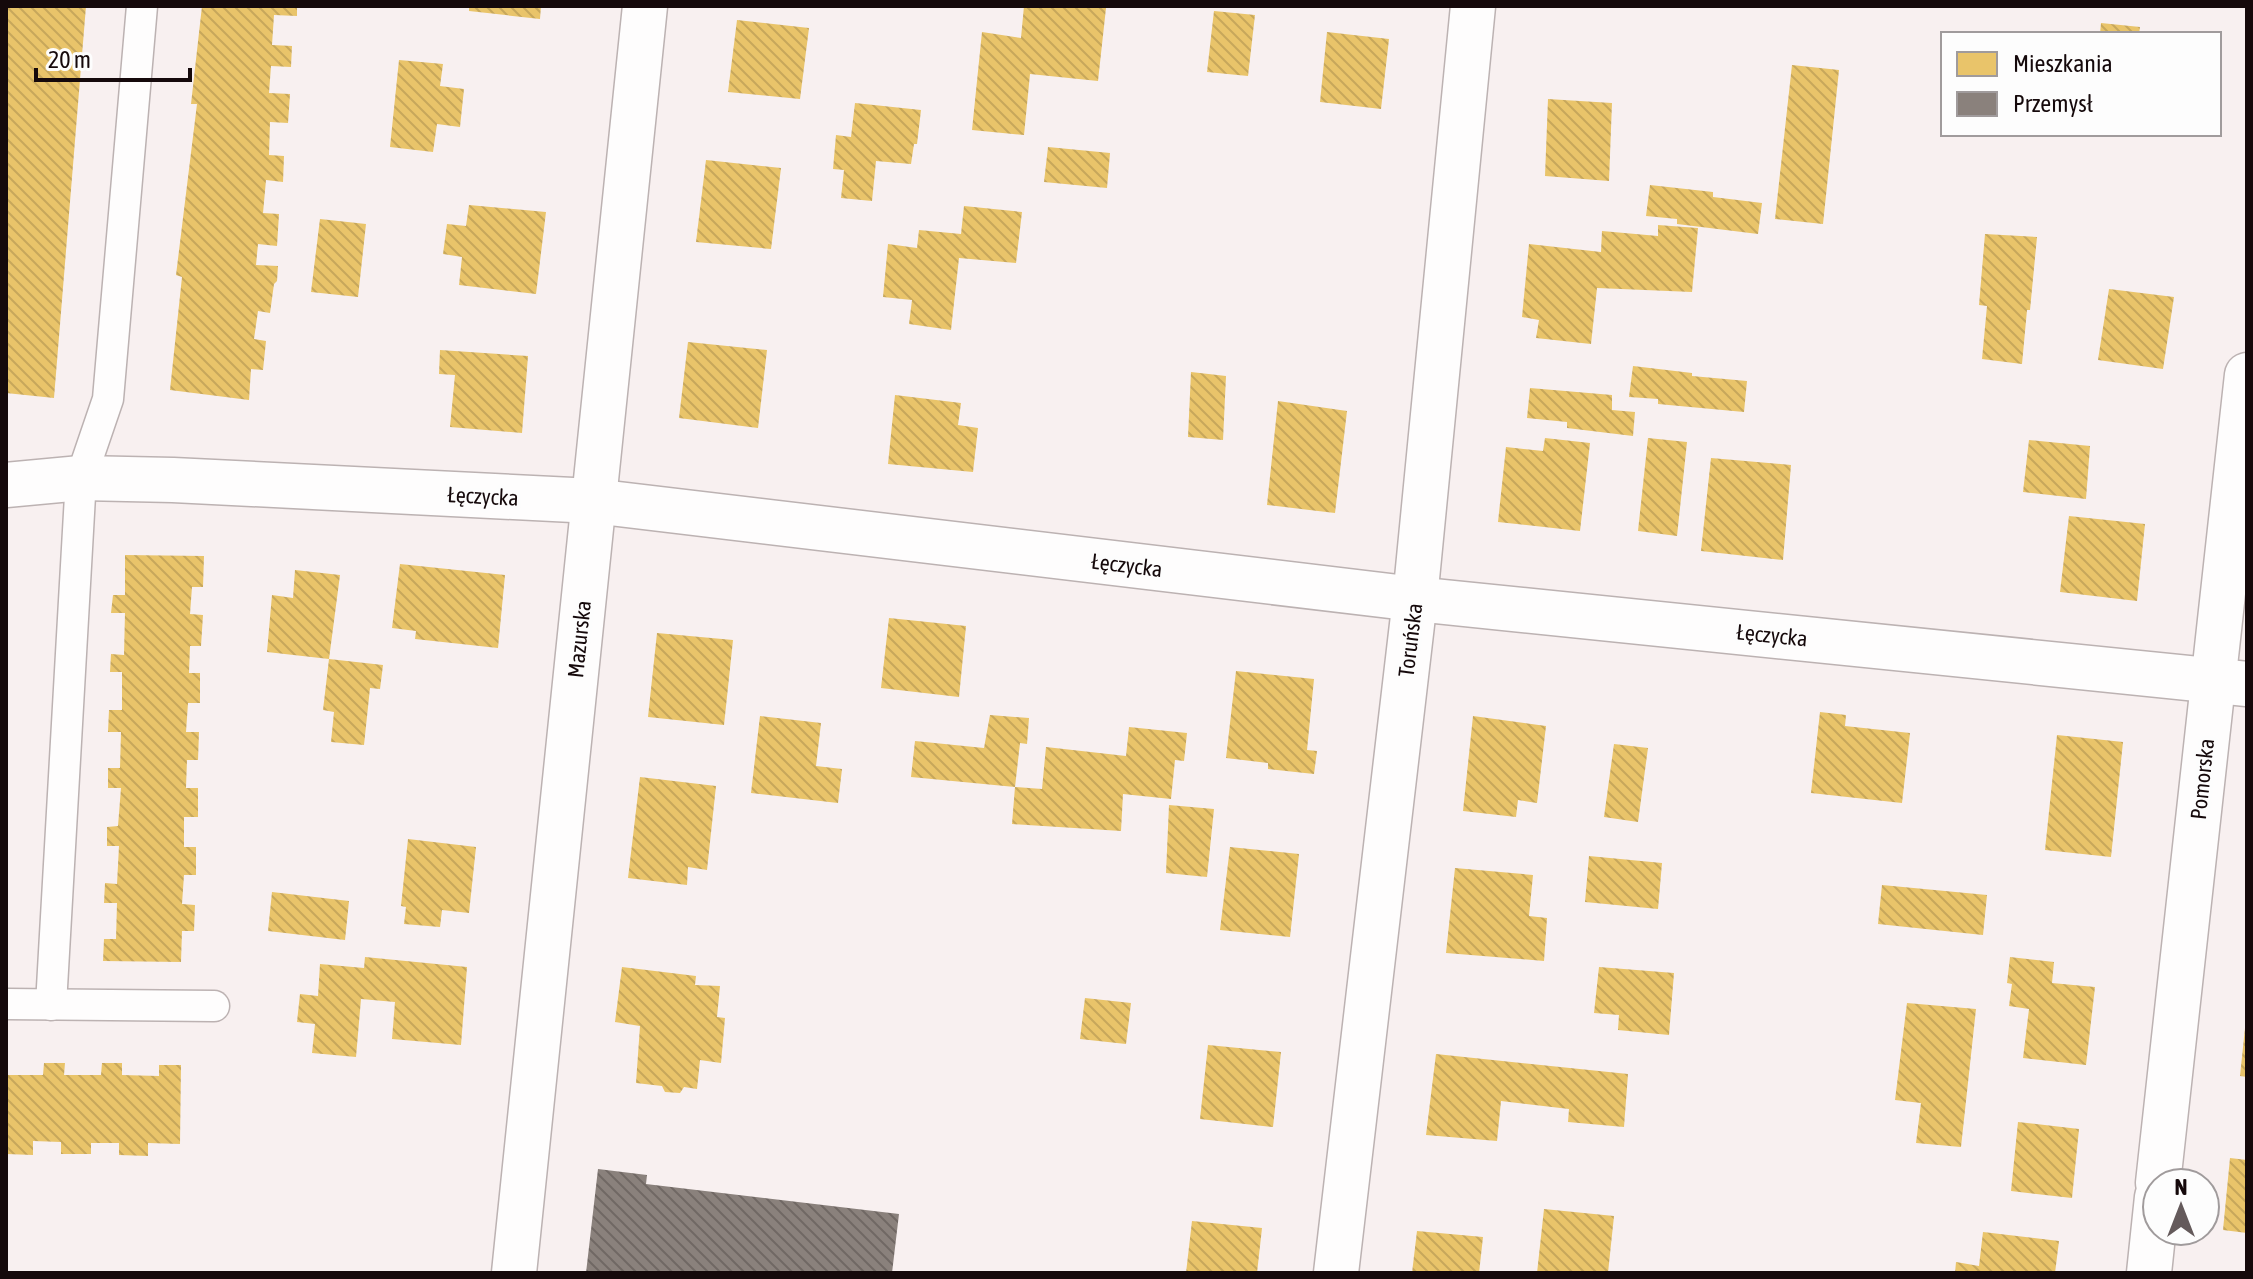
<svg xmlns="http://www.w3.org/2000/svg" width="2253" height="1279" viewBox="0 0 2253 1279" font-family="'Asap Condensed',sans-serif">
<defs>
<pattern id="homes-back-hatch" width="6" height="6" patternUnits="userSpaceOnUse" patternTransform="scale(2)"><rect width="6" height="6" fill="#e9c46a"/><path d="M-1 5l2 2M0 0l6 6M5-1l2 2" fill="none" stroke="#c7a75b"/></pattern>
<pattern id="industry-back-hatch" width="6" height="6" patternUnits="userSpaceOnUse" patternTransform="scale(2)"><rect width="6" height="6" fill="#8a817c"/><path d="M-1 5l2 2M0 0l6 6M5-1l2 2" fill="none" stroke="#706864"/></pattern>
</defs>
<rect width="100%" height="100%" fill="#f8f0f0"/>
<g fill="url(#homes-back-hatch)">
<polygon points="6,6 86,6 54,398 6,393"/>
<polygon points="202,6 297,6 297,16 274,15 272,45 292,46 291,67 271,66 269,93 290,94 288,123 270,122 269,155 284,156 283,182 266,180 263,213 279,214 277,246 258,244 256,265 278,266 277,281 274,284 270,313 258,311 254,339 266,341 263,370 251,369 249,400 170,390 182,277 176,275 197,104 191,104"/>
<polygon points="469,6 541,6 540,19 469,11"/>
<polygon points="1024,6 1106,8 1098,81 1030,74 1024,135 972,130 982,32 1021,38"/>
<polygon points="1214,11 1255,15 1248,76 1207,72"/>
<polygon points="737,20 809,28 800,99 728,92"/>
<polygon points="2101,23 2140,27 2139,34 2100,34"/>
<polygon points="1327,32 1389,39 1381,109 1320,102"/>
<polygon points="399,60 443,64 440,86 464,89 460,127 437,124 433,152 390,147"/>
<polygon points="1792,65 1839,70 1823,224 1775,219"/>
<polygon points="1548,99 1612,103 1609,181 1545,176"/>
<polygon points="855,103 921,110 917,144 914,144 911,164 876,161 872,201 841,198 844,170 833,169 836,135 851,137"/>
<polygon points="1048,147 1110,153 1107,188 1044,182"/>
<polygon points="706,160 781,168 771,249 696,242"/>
<polygon points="1650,185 1713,192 1713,197 1762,203 1758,234 1677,224 1677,219 1646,216"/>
<polygon points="469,205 546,212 536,294 459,285 462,257 443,254 447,224 466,226"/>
<polygon points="964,206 1022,212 1016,263 959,258 951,330 909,324 912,300 883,297 888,244 917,248 919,230 961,234"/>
<polygon points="320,219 366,224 358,297 311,292"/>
<polygon points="1658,225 1698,228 1692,292 1597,288 1591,344 1536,338 1539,320 1522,317 1529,244 1601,252 1602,231 1658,236"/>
<polygon points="1985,234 2037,237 2030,310 2027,310 2022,364 1982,359 1987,306 1979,305"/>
<polygon points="2109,289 2174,297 2163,369 2098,360"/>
<polygon points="688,342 767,350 758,428 679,418"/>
<polygon points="440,350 528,356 522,433 450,427 455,375 439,374"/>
<polygon points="1633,366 1692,373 1692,376 1747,381 1744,412 1658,404 1658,399 1629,397"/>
<polygon points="1191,372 1226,376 1223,440 1188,437"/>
<polygon points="1530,388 1612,395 1612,410 1635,412 1633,436 1567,428 1567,422 1527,418"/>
<polygon points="895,395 961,403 958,425 978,428 973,472 888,464"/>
<polygon points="1278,401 1347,411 1335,513 1267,505"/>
<polygon points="1545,438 1590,443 1580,531 1498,522 1506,447 1543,451"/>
<polygon points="1648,438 1687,442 1677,536 1638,531"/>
<polygon points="2029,440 2090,446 2086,499 2023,492"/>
<polygon points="1711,458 1791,465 1783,560 1701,551"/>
<polygon points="2069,516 2145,524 2137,601 2060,592"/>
<polygon points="125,555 204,556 203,587 192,587 190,614 203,615 201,646 190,646 189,673 200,673 200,703 188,703 186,732 199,732 198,760 187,760 186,788 198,788 198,817 184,817 184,847 196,847 196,875 184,875 182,904 195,905 194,931 182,931 181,962 103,961 104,939 116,939 117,903 104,903 105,883 117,884 119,846 107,846 107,827 118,826 121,788 108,788 108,768 120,768 121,732 108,732 109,710 122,710 122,672 110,672 111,654 124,655 125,613 111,613 113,595 125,595"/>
<polygon points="400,564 505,575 498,648 415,639 416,631 392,628"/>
<polygon points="295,570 340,575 329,659 267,652 272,595 293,598"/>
<polygon points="889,618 966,626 959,697 881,688"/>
<polygon points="657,633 733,640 724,725 648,717"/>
<polygon points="329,659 383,665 380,689 370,688 364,745 331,742 334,712 323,710"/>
<polygon points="1236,671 1314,679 1307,750 1317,751 1314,774 1268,769 1268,763 1226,758"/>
<polygon points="1820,712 1846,715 1845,726 1910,733 1902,803 1811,793"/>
<polygon points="990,715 1029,718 1027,744 1020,743 1015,787 911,777 915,741 984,748"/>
<polygon points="760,716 821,723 816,766 842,769 838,803 751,793"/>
<polygon points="1473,716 1546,726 1537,803 1518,800 1516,817 1463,811"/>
<polygon points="1129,727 1187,733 1184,761 1175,760 1171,799 1123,794 1121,831 1012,824 1015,787 1042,789 1046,747 1126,756"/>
<polygon points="2057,735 2123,742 2111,857 2045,850"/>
<polygon points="1614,744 1648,748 1638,822 1604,817"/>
<polygon points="640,777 716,786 707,870 688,867 687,885 628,878"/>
<polygon points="1169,805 1214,809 1207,877 1166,873"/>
<polygon points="408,839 476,847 469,913 442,910 440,927 404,924 406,907 401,906"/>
<polygon points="1230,847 1299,854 1290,937 1220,930"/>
<polygon points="1589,856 1662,863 1658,909 1585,902"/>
<polygon points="1455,868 1533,875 1529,916 1547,918 1544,961 1446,953"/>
<polygon points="1882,885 1987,895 1983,935 1878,924"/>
<polygon points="272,892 349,901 345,940 268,931"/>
<polygon points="365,957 467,967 461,1045 392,1039 395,1002 361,999 356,1057 312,1053 315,1024 297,1022 300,994 318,996 320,964 364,968"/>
<polygon points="2010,957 2054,962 2052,983 2095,987 2086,1065 2023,1058 2029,1009 2009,1006 2012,984 2007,983"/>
<polygon points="622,967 696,976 695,985 720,986 717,1017 725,1018 721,1063 700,1060 697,1089 684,1087 680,1093 665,1092 662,1086 636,1083 640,1026 615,1022"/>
<polygon points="1599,967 1674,973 1669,1035 1618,1030 1619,1015 1594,1013"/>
<polygon points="1085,998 1131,1003 1126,1044 1080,1039"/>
<polygon points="1907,1003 1976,1009 1961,1147 1916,1143 1921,1103 1895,1100"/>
<polygon points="2245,1028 2247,1028 2247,1077 2240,1076"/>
<polygon points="1208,1045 1281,1052 1273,1127 1200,1119"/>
<polygon points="1436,1054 1628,1074 1624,1127 1568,1122 1569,1109 1501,1101 1497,1141 1426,1135"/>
<polygon points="44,1063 65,1063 64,1075 101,1075 102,1063 122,1063 122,1075 159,1076 159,1065 181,1065 180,1144 148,1143 148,1156 119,1155 119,1143 91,1143 91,1154 61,1154 61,1142 33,1141 33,1155 6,1154 6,1075 43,1075"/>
<polygon points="2018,1122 2079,1129 2072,1198 2011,1191"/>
<polygon points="2230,1158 2247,1160 2247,1233 2223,1230"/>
<polygon points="1544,1209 1614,1216 1608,1273 1537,1273"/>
<polygon points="1192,1221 1262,1228 1257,1273 1186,1273"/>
<polygon points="1417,1231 1483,1237 1479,1273 1412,1273"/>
<polygon points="1983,1232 2059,1241 2055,1273 1955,1273 1956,1262 1979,1266"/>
</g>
<polygon fill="url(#industry-back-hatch)" points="598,1169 647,1175 646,1184 899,1214 892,1273 586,1273"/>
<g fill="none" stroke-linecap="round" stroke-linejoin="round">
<g stroke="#bcb2b2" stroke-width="33">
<g id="service">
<polyline points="6,1004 214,1006"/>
<polyline points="51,1005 81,478 108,399 142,6"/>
</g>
</g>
<g stroke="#bcb2b2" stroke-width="47">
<g id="minor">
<polyline points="6,485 81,478 173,480 593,501 1415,599 2247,684"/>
<polyline points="2158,1183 2247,375"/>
<polyline points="514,1273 645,6"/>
<polyline points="1336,1273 1415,599 1473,6"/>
<polyline points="2149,1273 2157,1197"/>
</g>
</g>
<use href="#service" stroke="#fefdfd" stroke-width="30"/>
<use href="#minor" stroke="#fefdfd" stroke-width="44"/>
</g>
<g text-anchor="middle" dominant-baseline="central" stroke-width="8" stroke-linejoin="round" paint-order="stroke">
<g font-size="22" fill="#15090b" stroke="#fdfdfd">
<text transform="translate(483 496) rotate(3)">Łęczycka</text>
<text transform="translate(1127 565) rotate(7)">Łęczycka</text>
<text transform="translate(1772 635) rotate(6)">Łęczycka</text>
<text transform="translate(579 639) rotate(-84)">Mazurska</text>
<text transform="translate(1410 640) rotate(-83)">Toruńska</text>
<text transform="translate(2202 779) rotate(-84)">Pomorska</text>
</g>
</g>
<rect width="2253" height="1279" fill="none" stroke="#15090b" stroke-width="16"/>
<rect x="1941" y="32" width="280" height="104" fill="#fdfdfd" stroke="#a09b9c" stroke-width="2"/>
<rect x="1957" y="52" width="40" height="24" fill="#e9c46a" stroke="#a09b9c" stroke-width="2"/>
<text x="2013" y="72" font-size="24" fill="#15090b">Mieszkania</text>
<rect x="1957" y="92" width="40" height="24" fill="#8a817c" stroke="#a09b9c" stroke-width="2"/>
<text x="2013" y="112" font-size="24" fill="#15090b">Przemysł</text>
<g transform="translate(2181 1207)"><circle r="38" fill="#fdfdfd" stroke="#a09b9c" stroke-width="2"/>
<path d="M0-6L14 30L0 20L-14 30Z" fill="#645a5b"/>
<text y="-12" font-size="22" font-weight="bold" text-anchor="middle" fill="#15090b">N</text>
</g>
<path d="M36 68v12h154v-12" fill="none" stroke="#15090b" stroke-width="4"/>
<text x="48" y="68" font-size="24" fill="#15090b" stroke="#fdfdfd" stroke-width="6" paint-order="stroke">20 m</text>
</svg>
